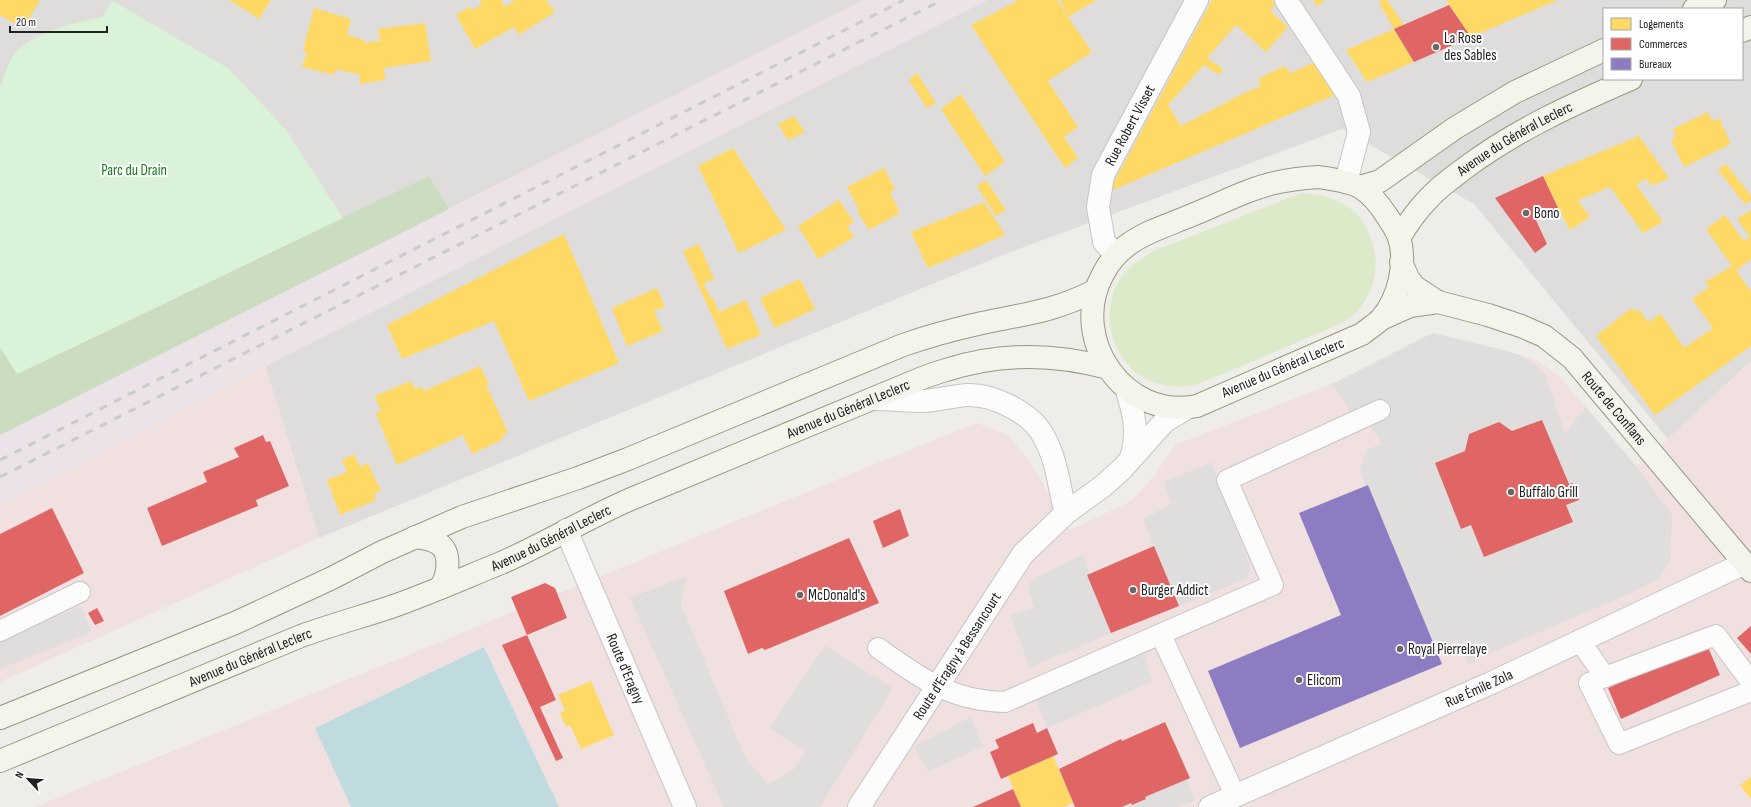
<svg xmlns="http://www.w3.org/2000/svg" width="1751" height="807" viewBox="0 0 1751 807" font-family="'Sofia Sans Condensed',sans-serif">
<rect width="100%" height="100%" fill="#efedea"/>
<g fill="#dedddb" fill-rule="evenodd">
<polygon points="0,0 864,0 0,435"/>
<path d="M 987,0 L 1751,0 L 1751,361 L 1668,439 L 1474,204 L 1342,129 L 1000,256 L 319,538 L 265,366 ZM 1604,9 L 1742,9 L 1742,79 L 1604,79 Z"/>
</g>
<g fill="#f0e1e0">
<polygon points="1433,333 1499,349 1538,361 1561,378 1636,466 1668,439 1751,361 1751,807 35,807 949,434 978,423 1009,436 1029,460 1070,530 1131,501 1155,475 1175,445 1332,384"/>
<polygon points="265,366 319,538 0,682 0,505"/>
</g>
<polygon fill="#ece3e8" points="864,0 987,0 265,366 0,505 0,435"/>
<path fill="#ddeaca" d="M 1301,193 C 1329,195 1356,203 1368,231 C 1381,260 1377,290 1356,313 C 1346,323 1318,333 1305,339 C 1268,355 1232,371 1195,385 C 1182,387 1171,387 1159,384 C 1117,373 1098,321 1117,284 C 1126,268 1140,259 1156,250 Z"/>
<polygon fill="#cbdcc0" points="429,176 449,209 0,435 0,347 18,374"/>
<path fill="#daf3d8" d="M 113,1 L 229,69 L 286,130 L 343,218 L 17,374 L 0,347 L 0,87 C 4,78 9,59 15,53 C 38,30 71,24 102,17 Z"/>
<g fill="#dfdedd">
<polygon points="1433,333 1499,349 1520,355 1536,365 1546,376 1565,434 1586,407 1636,466 1672,515 1670,561 1660,578 1636,591 1481,657 1469,665 1458,640 1436,650 1368,485 1365,486 1360,469 1367,449 1382,445 1365,417 1354,422 1347,407 1332,384"/>
<polygon points="1212,462 1225,502 1250,564 1249,572 1247,578 1241,581 1179,606 1143,519 1171,504 1164,482"/>
<polygon points="1083,554 1090,574 1087,575 1111,633 1030,668 1010,616 1034,607 1028,590 1030,582 1041,575"/>
<polygon points="686,576 681,604 745,757 768,784 794,769 806,751 769,728 825,646 893,688 820,807 724,807 630,598"/>
<polygon points="81,606 92,632 0,669 0,641"/>
<polygon points="1144,652 1152,682 1047,728 1036,700"/>
<polygon points="971,717 983,746 929,772 914,746"/>
<polygon points="1186,779 1195,800 1178,807 1123,807"/>
</g>
<polygon fill="#bfdbe0" points="484,647 559,807 351,807 315,728"/>
<g fill="#ffd966">
<polygon points="0,0 40,0 23,28 0,15"/>
<polygon points="229,0 271,0 259,19"/>
<polygon points="482,0 501,0 505,7 515,0 546,0 555,12 519,35 514,27 475,49 456,15 469,7 472,10 481,5 480,1"/>
<polygon points="1019,0 1057,0 1068,17 1060,0 1097,0 1068,17 1092,52 1048,81 1078,127 1064,137 1078,158 1065,168 971,25"/>
<polygon points="1212,0 1271,0 1276,4 1270,11 1288,27 1266,52 1236,25 1207,58 1223,69 1219,75 1204,65 1168,105 1181,126 1244,93 1261,86 1258,79 1284,66 1291,73 1319,60 1335,95 1113,190 1112,186"/>
<polygon points="1313,0 1325,0 1317,6"/>
<polygon points="1382,0 1387,0 1404,25 1394,29 1379,3"/>
<polygon points="1446,0 1558,0 1471,37"/>
<polygon points="314,8 351,19 347,35 364,40 364,43 380,41 378,29 425,23 431,61 384,68 385,80 359,84 360,75 336,69 334,75 302,67 307,52 303,50"/>
<polygon points="1394,29 1414,62 1367,82 1346,50"/>
<polygon points="917,73 936,103 927,108 909,80"/>
<polygon points="961,94 1005,162 985,176 941,109"/>
<polygon points="1708,112 1712,121 1719,118 1731,144 1684,167 1671,140 1676,137 1673,129"/>
<polygon points="794,116 805,132 788,140 778,124"/>
<polygon points="1639,136 1669,178 1652,186 1647,179 1636,184 1663,222 1643,233 1610,187 1578,200 1590,217 1570,230 1558,208 1543,176"/>
<polygon points="733,148 786,230 739,253 698,166"/>
<polygon points="1726,164 1751,196 1751,201 1745,204 1718,170"/>
<polygon points="884,168 895,189 890,192 900,213 869,230 857,211 859,210 847,187"/>
<polygon points="986,180 1006,210 996,216 977,186"/>
<polygon points="839,200 854,222 847,226 854,237 818,259 798,226"/>
<polygon points="984,202 1005,235 928,268 911,232"/>
<polygon points="1751,210 1751,259 1736,271 1751,291 1751,346 1655,415 1596,336 1630,309 1640,311 1648,322 1661,314 1684,348 1713,328 1692,299 1709,287 1705,282 1732,266 1706,229 1725,215 1744,241 1750,237 1737,219"/>
<polygon points="564,234 619,363 529,401 494,321 402,359 387,325"/>
<polygon points="699,244 714,279 704,283 710,298 712,296 719,312 746,300 761,335 727,349 683,251"/>
<polygon points="800,279 815,309 775,328 760,298"/>
<polygon points="657,288 665,307 654,311 663,331 627,346 612,308"/>
<polygon points="480,366 489,384 486,385 508,432 502,436 504,439 472,454 463,435 397,465 376,414 381,411 375,396 411,381 415,389 421,387 424,391"/>
<polygon points="354,454 360,467 368,463 381,491 374,494 376,500 340,515 327,480 347,472 342,460"/>
<polygon points="591,681 614,735 581,749 570,725 566,727 560,713 565,710 558,695"/>
<polygon points="1053,756 1073,803 1064,807 1021,807 1008,776"/>
<polygon points="1751,777 1751,799 1740,785"/>
</g>
<g fill="#e06666">
<polygon points="1449,5 1471,37 1414,62 1394,29"/>
<polygon points="1543,176 1558,208 1535,218 1547,244 1535,253 1495,198"/>
<polygon points="1542,420 1569,484 1573,483 1579,500 1566,505 1573,522 1484,557 1471,525 1461,529 1435,463 1465,451 1469,434 1499,422 1512,431"/>
<polygon points="263,435 266,442 270,441 289,486 256,500 258,506 162,546 147,508 207,482 203,472 239,457 234,448"/>
<polygon points="52,508 84,573 0,616 0,534"/>
<polygon points="900,509 909,536 883,548 873,521"/>
<polygon points="849,538 879,603 765,650 762,648 748,654 724,591"/>
<polygon points="1154,546 1179,606 1111,633 1087,575"/>
<polygon points="545,583 555,588 567,618 527,635 511,597"/>
<polygon points="97,608 104,621 95,625 88,613"/>
<polygon points="1751,626 1751,654 1737,638"/>
<polygon points="527,635 556,700 540,707 563,758 556,761 502,645"/>
<polygon points="1707,645 1720,675 1621,719 1608,688"/>
<polygon points="1165,722 1190,778 1145,797 1146,799 1132,805 1131,803 1122,807 1075,807 1059,769 1121,739 1122,741"/>
<polygon points="1033,723 1037,733 1047,728 1058,754 1001,779 990,752 999,748 995,740"/>
<polygon points="1013,789 1021,807 973,807"/>
</g>
<polygon fill="#8e7cc3" points="1368,485 1442,664 1240,748 1208,671 1341,615 1299,513"/>
<g fill="none" stroke-linecap="round" stroke-linejoin="round">
<g stroke="#c6c5c4" stroke-width="22">
<g id="lane">
<polyline points="0,631 80,592"/>
<polyline points="1161,635 1235,795"/>
<polyline points="1580,641 1605,677"/>
<path d="M 878,648 C 921,678 950,701 1005,702 L 1273,585 L 1227,480 L 1380,410"/>
<polyline points="1751,682 1716,635 1589,683 1619,744 1751,691"/>
</g>
</g>
<g stroke="#c6c5c4" stroke-width="24">
<g id="street">
<polyline points="1286,0 1349,96 1359,132 1346,182"/>
<path id="s1" d="M 1116,255 L 1104,242 L 1098,207 L 1103,175 L 1197,0"/>
<path d="M 1126,388 C 1134,413 1139,433 1131,458"/>
<path d="M 872,399 C 890,399 907,401 924,401 C 939,400 953,396 967,395 C 993,394 1032,413 1044,437 C 1057,460 1059,488 1066,513"/>
<path id="s2" d="M 566,530 L 685,807"/>
<path id="s3" d="M 859,807 L 1023,554 L 1066,513 L 1103,486 L 1122,469 L 1165,421 L 1187,408"/>
<path id="s4" d="M 1210,807 L 1491,683 L 1745,563"/>
</g>
</g>
<g stroke="#989882" stroke-width="24">
<g id="secondary">
<polyline points="1694,9 1715,0"/>
<polyline points="1742,31 1751,27"/>
<path d="M 1318,177 C 1332,179 1347,181 1360,187 C 1371,194 1380,205 1387,216 C 1391,222 1396,230 1399,237 C 1407,263 1399,298 1381,319 C 1376,324 1368,329 1362,334 L 1197,406 C 1124,421 1068,338 1103,274 C 1109,262 1118,252 1129,244 C 1147,231 1171,224 1192,215 C 1220,204 1249,188 1279,182 C 1292,179 1305,178 1318,177 Z"/>
<polyline points="1360,187 1380,181 1455,128 1515,92 1604,50"/>
<path id="s5" d="M 1399,238 C 1408,223 1418,209 1430,197 C 1440,186 1453,177 1465,168 C 1516,130 1573,104 1631,79"/>
<path id="s6" d="M 1401,262 L 1408,278 L 1415,287 L 1438,302 L 1488,315 L 1521,326 L 1544,336 L 1572,358 L 1751,571"/>
<polyline points="1381,319 1410,306 1438,302"/>
<path d="M 415,537 C 423,538 432,539 439,544 C 452,553 448,577 440,588"/>
<path d="M 0,718 L 235,623 L 332,578 L 382,552 L 462,517 L 578,478 L 628,459 L 903,345 C 929,336 955,329 982,323 C 1025,314 1056,311 1096,290"/>
<path id="s7" d="M 0,761 L 301,636 C 331,625 361,617 391,607 C 428,594 464,578 501,563 C 545,544 587,518 631,499 L 903,386 C 917,380 931,374 946,370 C 999,353 1054,353 1108,368"/>
</g>
</g>
<use href="#lane" stroke="#fdfcfc" stroke-width="20"/>
<use href="#street" stroke="#fdfcfc" stroke-width="22"/>
<use href="#secondary" stroke="#f3f4ec" stroke-width="22"/>
<g stroke="#cbcbcb" stroke-width="3" stroke-dasharray="8 8" stroke-linecap="butt">
<polyline points="0,460 904,0"/>
<polyline points="0,477 942,0"/>
</g>
</g>
<g fill="#696867" stroke="#fff" stroke-width="1.5">
<circle cx="1436" cy="47" r="4"/>
<circle cx="1526" cy="213" r="4"/>
<circle cx="1511" cy="492" r="4"/>
<circle cx="1133" cy="590" r="4"/>
<circle cx="800" cy="595" r="4"/>
<circle cx="1400" cy="649" r="4"/>
<circle cx="1299" cy="680" r="4"/>
</g>
<g text-anchor="middle" dominant-baseline="central" stroke-width="4" stroke-linejoin="round" paint-order="stroke">
<g font-size="15" fill="#212121" stroke="#fff" text-anchor="start">
<text x="1444" y="38">La Rose<tspan x="1444" dy="17">des Sables</tspan></text>
<text x="1534" y="213">Bono</text>
<text x="1519" y="492">Buffalo Grill</text>
<text x="1141" y="590">Burger Addict</text>
<text x="808" y="595">McDonald's</text>
<text x="1408" y="649">Royal Pierrelaye</text>
<text x="1307" y="680">Elicom</text>
</g>
<g font-size="15" fill="#212121" stroke="#fff">
<text stroke="none"><textPath href="#s1" startOffset="142">Rue Robert Visset</textPath></text>
<text stroke="none"><textPath href="#s5" startOffset="155">Avenue du Général Leclerc</textPath></text>
<text transform="translate(1283 368) rotate(-23)">Avenue du Général Leclerc</text>
<text stroke="none"><textPath href="#s6" startOffset="269">Route de Conflans</textPath></text>
<text stroke="none"><textPath href="#s7" startOffset="919">Avenue du Général Leclerc</textPath></text>
<text stroke="none"><textPath href="#s7" startOffset="595">Avenue du Général Leclerc</textPath></text>
<text stroke="none"><textPath href="#s3" startOffset="180">Route d'Eragny à Bessancourt</textPath></text>
<text stroke="none"><textPath href="#s7" startOffset="271">Avenue du Général Leclerc</textPath></text>
<text stroke="none"><textPath href="#s2" startOffset="151">Route d'Eragny</textPath></text>
<text stroke="none"><textPath href="#s4" startOffset="294">Rue Émile Zola</textPath></text>
</g>
<g font-size="15" fill="#117c16" stroke="#fff">
<text x="134" y="170">Parc du Drain</text>
</g>
</g>
<rect x="1603" y="8" width="140" height="72" fill="#ffffff" stroke="#a6a6a6"/>
<rect x="1611" y="18" width="20" height="12" fill="#ffd966" stroke="#a6a6a6"/>
<text x="1639" y="28" font-size="12" fill="#212121">Logements</text>
<rect x="1611" y="38" width="20" height="12" fill="#e06666" stroke="#a6a6a6"/>
<text x="1639" y="48" font-size="12" fill="#212121">Commerces</text>
<rect x="1611" y="58" width="20" height="12" fill="#8e7cc3" stroke="#a6a6a6"/>
<text x="1639" y="68" font-size="12" fill="#212121">Bureaux</text>
<g transform="translate(28 779) rotate(296)" stroke="#ffffff" stroke-width="3" paint-order="stroke">
<path d="M0-3L7 15L0 10L-7 15Z" fill="#212121"/>
<text y="-6" font-size="11" font-weight="bold" text-anchor="middle" fill="#212121">N</text>
</g>
<path d="M10 26v6h97v-6" fill="none" stroke="#212121" stroke-width="2"/>
<text x="16" y="26" font-size="12" fill="#212121" stroke="#ffffff" stroke-width="3" paint-order="stroke">20 m</text>
</svg>
